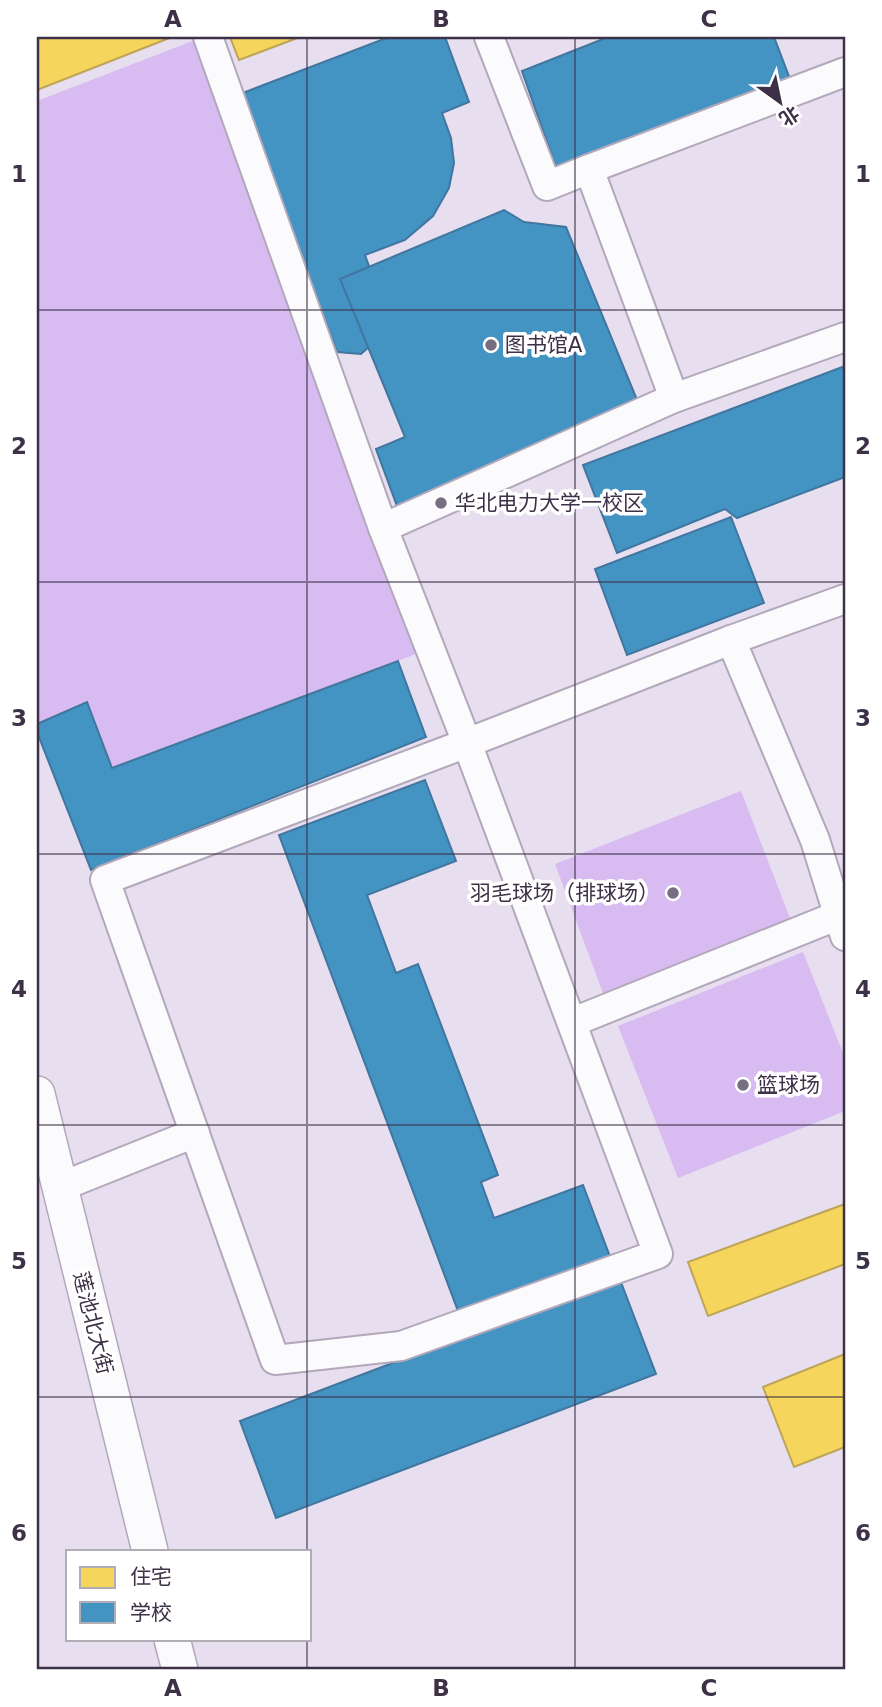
<svg xmlns="http://www.w3.org/2000/svg" width="882" height="1707" viewBox="0 0 882 1707" font-family="'DejaVu Sans','Noto Sans SC',sans-serif">
<rect width="100%" height="100%" fill="#e7def0"/>
<g fill="#d8bbf1">
<polygon points="203,37 432,648 112,768 87,703 37,724 37,101"/>
<polygon points="741,791 791,921 603,993 555,864"/>
<polygon points="803,952 845,1058 845,1111 678,1178 618,1026"/>
</g>
<g fill="#f6d55c" stroke="#bea456" stroke-width="2">
<polygon points="37,37 172,37 37,90"/>
<polygon points="230,37 300,37 239,60"/>
<polygon points="845,1204 845,1264 708,1316 688,1262"/>
<polygon points="845,1354 845,1447 794,1467 763,1387"/>
</g>
<g fill="#4393c3" stroke="#41769e" stroke-width="2">
<polygon points="389,37 445,37 469,102 442,113 451,138 454,163 449,188 433,216 405,240 365,255 391,327 361,354 337,352 240,94"/>
<polygon points="608,37 774,37 793,87 559,176 522,71"/>
<polygon points="504,210 524,222 566,227 642,412 401,517 376,449 405,437 340,279"/>
<polygon points="845,366 845,477 737,518 725,509 617,553 583,465"/>
<polygon points="731,517 764,603 627,655 595,569"/>
<polygon points="398,661 426,737 91,870 37,732 37,724 87,702 112,768"/>
<polygon points="425,780 456,861 367,895 396,973 418,964 498,1175 481,1182 494,1218 583,1185 612,1262 461,1319 279,835"/>
<polygon points="619,1277 656,1374 276,1518 240,1421"/>
</g>
<g fill="none" stroke-linecap="round" stroke-linejoin="round">
<g stroke="#b2a8ba" stroke-width="32">
<g id="minor">
<polyline points="208,37 383,528"/>
<polyline points="489,37 547,186 589,169"/>
<polyline points="845,72 589,169 674,398 845,337"/>
<polyline points="674,398 383,528 467,743 731,640"/>
<polyline points="845,599 731,640 815,840 845,936"/>
<polygon points="467,743 658,1254 401,1346 275,1360 105,880"/>
<polyline points="573,1022 839,915"/>
<polyline points="60,1187 195,1133"/>
</g>
</g>
<g stroke="#b2a8ba" stroke-width="38">
<g id="tertiary">
<polyline points="37,1094 150,1551"/>
<polyline points="172,1639 180,1670"/>
</g>
</g>
<use href="#minor" stroke="#fbfafd" stroke-width="28"/>
<use href="#tertiary" stroke="#fbfafd" stroke-width="35"/>
</g>
<path fill="none" stroke="#3d3147" stroke-width="2" stroke-opacity="0.55" d="M 307,37 L 307,1551M 575,37 L 575,1670M 37,310 L 845,310M 37,582 L 845,582M 37,854 L 845,854M 37,1125 L 845,1125M 37,1397 L 845,1397M 307,1639 L 307,1670"/>
<g fill="#786e82" stroke="#fff" stroke-width="2.5">
<circle cx="491" cy="345" r="7"/>
<circle cx="441" cy="503" r="7"/>
<circle cx="673" cy="893" r="7"/>
<circle cx="743" cy="1085" r="7"/>
</g>
<g text-anchor="middle" dominant-baseline="central" stroke-width="7" stroke-linejoin="round" paint-order="stroke">
<g font-size="21" fill="#3d3147" stroke="#fff" text-anchor="start">
<text x="505" y="345">图书馆A</text>
<text x="455" y="503">华北电力大学一校区</text>
<text x="659" y="893" text-anchor="end">羽毛球场（排球场）</text>
<text x="757" y="1085">篮球场</text>
</g>
<g font-size="21" fill="#3d3147" stroke="#fff">
<text transform="translate(93 1323) rotate(76)">莲池北大街</text>
</g>
</g>
<rect width="882" height="1707" fill="none" stroke="#ffffff" stroke-width="77"/>
<rect x="66" y="1550" width="245" height="91" fill="#ffffff" stroke="#b1adb5" stroke-width="2"/>
<rect x="80" y="1567" width="35" height="21" fill="#f6d55c" stroke="#b1adb5" stroke-width="2"/>
<text x="130" y="1584" font-size="21" fill="#3d3147">住宅</text>
<rect x="80" y="1602" width="35" height="21" fill="#4393c3" stroke="#b1adb5" stroke-width="2"/>
<text x="130" y="1620" font-size="21" fill="#3d3147">学校</text>
<g transform="translate(780 102) rotate(147)" stroke="#ffffff" stroke-width="5" paint-order="stroke">
<path d="M0-5L12 26L0 18L-12 26Z" fill="#3d3147"/>
<text y="-10" font-size="19" font-weight="bold" text-anchor="middle" fill="#3d3147">北</text>
</g>
<rect x="38" y="38" width="806" height="1630" fill="none" stroke="#3d3147" stroke-width="2.5"/>
<g font-size="23" text-anchor="middle" font-weight="bold" fill="#3d3147">
<text x="173" y="27">A</text>
<text x="441" y="27">B</text>
<text x="709" y="27">C</text>
<text x="19" y="182">1</text>
<text x="863" y="182">1</text>
<text x="19" y="454">2</text>
<text x="863" y="454">2</text>
<text x="19" y="726">3</text>
<text x="863" y="726">3</text>
<text x="19" y="997">4</text>
<text x="863" y="997">4</text>
<text x="19" y="1269">5</text>
<text x="863" y="1269">5</text>
<text x="19" y="1541">6</text>
<text x="863" y="1541">6</text>
<text x="173" y="1696">A</text>
<text x="441" y="1696">B</text>
<text x="709" y="1696">C</text>
</g>
</svg>
